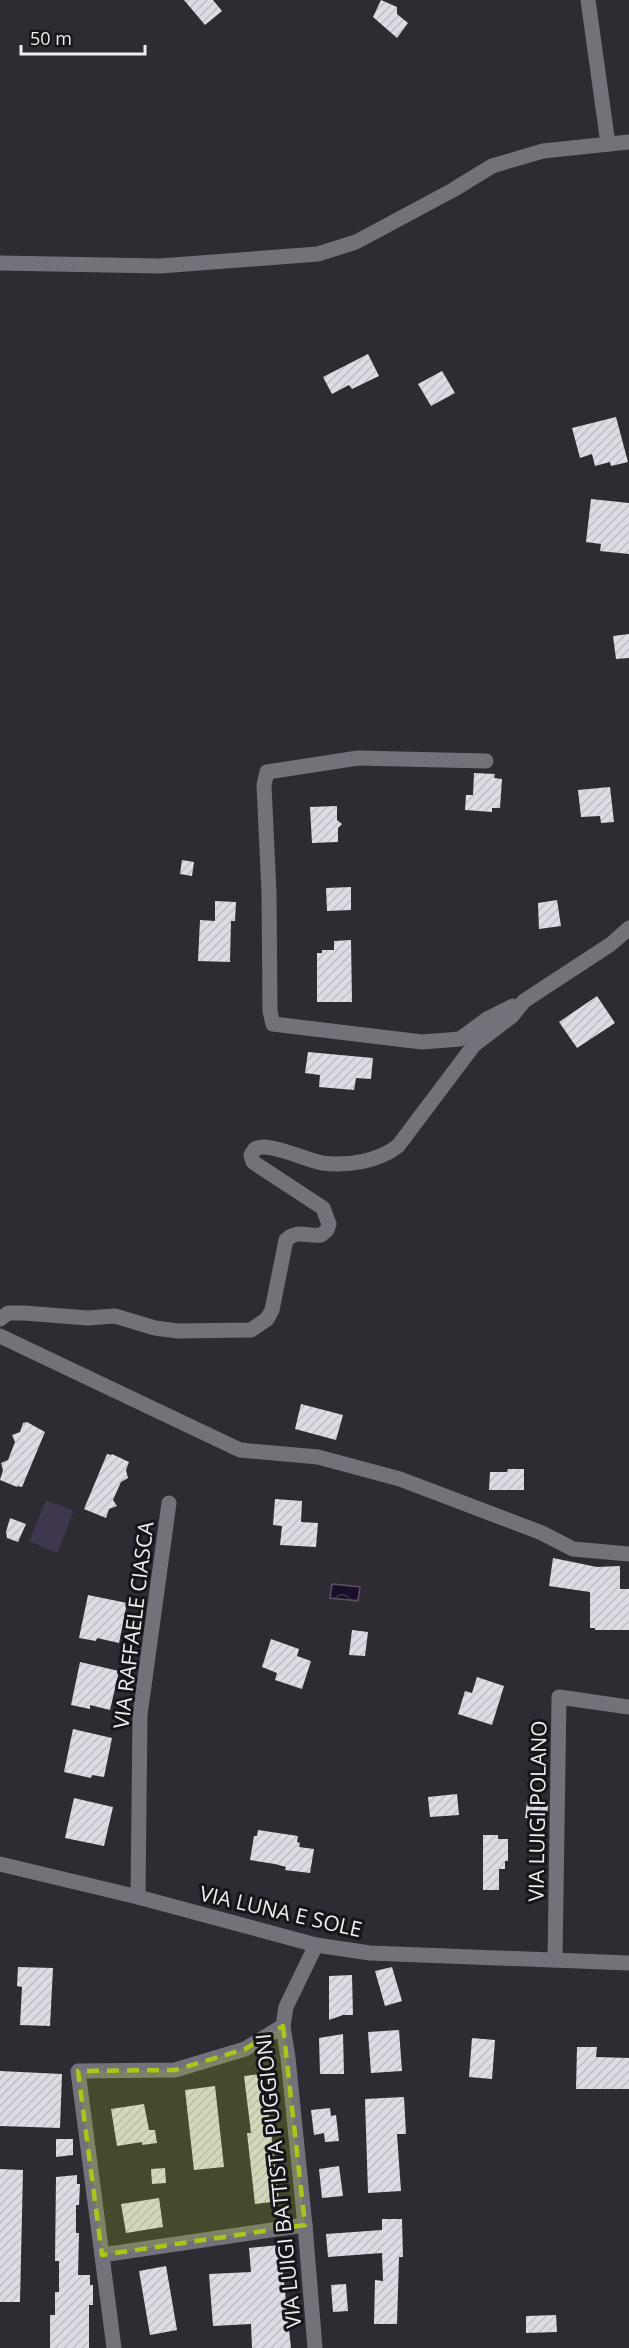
<svg xmlns="http://www.w3.org/2000/svg" width="629" height="2348" viewBox="0 0 629 2348" font-family="'Open Sans',sans-serif">
<defs>
<pattern id="water-waves" width="16" height="10" patternUnits="userSpaceOnUse" patternTransform="scale(1.5)"><rect width="16" height="10" fill="#190f28"/><path d="M0 5q4-4 8 0t8 0" fill="none" stroke="#3b3248"/></pattern>
<pattern id="building-hatch" width="6" height="6" patternUnits="userSpaceOnUse" patternTransform="scale(1.5)"><rect width="6" height="6" fill="#dedbe5"/><path d="M-1 1l2-2M0 6l6-6M5 7l2-2" fill="none" stroke="#c0bdc6"/></pattern>
</defs>
<rect width="100%" height="100%" fill="#2e2b33"/>
<polygon fill="#3f374e" points="46,1500 74,1511 57,1553 29,1541"/>
<polygon fill="url(#water-waves)" stroke="#595265" stroke-width="1.5" points="332,1584 360,1587 358,1601 330,1598"/>
<g fill="url(#building-hatch)">
<polygon points="184,0 213,0 222,11 205,25"/>
<polygon points="381,0 397,7 397,14 408,23 397,38 373,17"/>
<polygon points="368,354 379,376 352,389 349,385 332,394 323,377"/>
<polygon points="442,371 455,393 431,406 418,384"/>
<polygon points="616,417 628,462 611,466 610,462 595,466 592,454 580,458 572,428"/>
<polygon points="591,499 629,503 629,554 600,551 601,544 586,542"/>
<polygon points="629,634 629,658 616,659 613,636"/>
<polygon points="474,773 495,774 494,778 502,779 500,808 492,808 492,812 465,810 466,795 473,795"/>
<polygon points="610,787 614,822 601,823 600,816 581,817 578,790"/>
<polygon points="337,806 337,820 342,824 338,828 338,842 312,843 310,807"/>
<polygon points="182,860 194,862 192,876 180,874"/>
<polygon points="351,887 351,910 327,911 326,888"/>
<polygon points="557,900 561,926 539,929 538,903"/>
<polygon points="215,901 236,902 235,921 231,921 230,962 198,961 200,920 215,921"/>
<polygon points="351,940 352,1002 317,1002 317,953 322,953 322,950 334,950 334,941"/>
<polygon points="597,996 615,1023 577,1048 559,1022"/>
<polygon points="308,1052 373,1058 371,1079 356,1078 354,1090 319,1087 320,1075 305,1073"/>
<polygon points="301,1404 343,1415 336,1440 295,1429"/>
<polygon points="27,1422 45,1432 22,1487 18,1486 17,1487 0,1480 3,1470 1,1463 8,1460 15,1442 12,1435 20,1432 23,1423"/>
<polygon points="107,1454 111,1455 112,1454 129,1462 126,1470 128,1478 121,1482 113,1500 117,1506 109,1509 106,1518 84,1509"/>
<polygon points="508,1469 524,1469 524,1490 489,1490 490,1472 507,1472"/>
<polygon points="275,1499 302,1501 301,1522 318,1523 316,1547 280,1545 282,1526 273,1525"/>
<polygon points="10,1518 26,1524 18,1542 7,1538 6,1532"/>
<polygon points="553,1558 597,1567 620,1566 620,1589 629,1589 629,1630 595,1630 595,1628 590,1628 590,1592 549,1586"/>
<polygon points="88,1595 127,1603 119,1643 97,1638 96,1641 79,1638"/>
<polygon points="352,1630 368,1632 365,1656 349,1655"/>
<polygon points="271,1639 299,1649 297,1656 311,1661 302,1689 275,1680 277,1673 262,1667"/>
<polygon points="80,1662 119,1671 110,1710 90,1705 90,1709 71,1705"/>
<polygon points="477,1677 504,1686 492,1725 458,1714 465,1691 472,1693"/>
<polygon points="73,1729 112,1738 104,1777 92,1775 91,1778 64,1772"/>
<polygon points="457,1794 459,1815 430,1817 428,1797"/>
<polygon points="74,1798 113,1807 104,1846 65,1838"/>
<polygon points="527,1801 548,1804 547,1820 525,1818"/>
<polygon points="258,1830 298,1836 297,1842 300,1843 299,1847 314,1849 310,1873 285,1870 286,1867 275,1864 250,1860 254,1836 257,1836"/>
<polygon points="483,1835 498,1835 498,1839 508,1839 508,1861 505,1861 505,1869 499,1869 499,1890 483,1890"/>
<polygon points="18,1967 53,1968 50,2026 20,2025 22,1987 17,1986"/>
<polygon points="392,1967 402,2001 385,2006 375,1971"/>
<polygon points="352,1975 353,2015 343,2015 329,2020 329,1976"/>
<polygon points="399,2030 402,2071 371,2073 368,2032"/>
<polygon points="343,2034 344,2074 320,2074 319,2038"/>
<polygon points="472,2038 495,2040 492,2079 469,2077"/>
<polygon points="577,2047 597,2047 596,2057 629,2058 629,2089 576,2089"/>
<polygon points="0,2071 62,2074 60,2128 0,2126"/>
<polygon points="267,2073 272,2114 269,2114 279,2201 255,2204 247,2133 251,2133 244,2076"/>
<polygon points="215,2086 224,2167 194,2170 185,2090"/>
<polygon points="404,2097 406,2134 397,2134 401,2191 368,2193 365,2099"/>
<polygon points="144,2104 149,2130 155,2130 157,2143 142,2145 142,2142 117,2146 111,2109"/>
<polygon points="330,2108 331,2116 336,2115 339,2141 325,2142 324,2133 314,2135 311,2110"/>
<polygon points="56,2139 73,2139 73,2155 56,2157"/>
<polygon points="339,2166 343,2196 322,2198 319,2169"/>
<polygon points="165,2168 166,2183 152,2184 151,2169"/>
<polygon points="0,2169 23,2170 20,2302 0,2302"/>
<polygon points="77,2175 77,2184 80,2184 79,2205 76,2205 76,2233 79,2233 78,2275 90,2275 90,2285 93,2285 93,2305 89,2305 89,2348 50,2348 50,2315 55,2315 55,2292 59,2292 59,2261 55,2261 56,2177"/>
<polygon points="159,2198 163,2227 126,2233 121,2204"/>
<polygon points="382,2219 402,2219 403,2257 399,2257 397,2324 374,2324 375,2280 383,2281 382,2253 328,2257 326,2234 382,2230"/>
<polygon points="280,2245 291,2348 252,2348 251,2324 213,2326 209,2274 251,2272 249,2248"/>
<polygon points="166,2266 177,2330 150,2335 139,2271"/>
<polygon points="346,2284 348,2311 333,2312 331,2285"/>
<polygon points="556,2315 557,2332 526,2333 526,2316"/>
</g>
<g fill="none" stroke-linecap="round" stroke-linejoin="round">
<g stroke="#74717a" stroke-width="15">
<polyline points="588,0 608,144"/>
<polyline points="0,263 160,266 318,254 356,242 453,190 492,166 543,151 629,142"/>
<polyline points="486,761 358,758 267,772 264,785 269,893 270,1011 273,1024 422,1042 460,1039 487,1019 513,1006"/>
<path d="M 0,1319 L 8,1313 L 24,1313 L 88,1318 L 115,1316 L 155,1328 L 178,1331 L 251,1330 L 267,1319 L 272,1310 L 286,1240 C 297,1229 307,1237 321,1235 L 327,1230 L 329,1224 L 323,1208 L 253,1162 L 251,1155 L 255,1149 C 268,1141 305,1160 322,1163 C 348,1166 377,1162 398,1146 L 474,1045 L 512,1016 L 524,1001 L 611,944 L 629,928"/>
<polyline points="0,1336 240,1450 318,1457 400,1479 542,1533 573,1549 629,1554"/>
<polyline points="0,1864 138,1897 316,1945 370,1953 629,1963"/>
<polyline points="138,1897 140,1715 169,1503"/>
<polyline points="555,1960 559,1697 629,1707"/>
<polyline points="102,2255 305,2225"/>
<polyline points="114,2348 78,2071 175,2070 245,2049 283,2026"/>
<polyline points="315,2348 305,2225 288,2058 283,2026 286,2007 316,1945"/>
</g>
</g>
<path fill="#a9c71a" fill-opacity="0.2" stroke="#a9c71a" stroke-width="4.5" stroke-dasharray="12 8" stroke-linejoin="round" d="M 283,2026 L 305,2225 L 102,2255 L 78,2071 L 175,2070 L 245,2049 Z"/>
<g text-anchor="middle" dominant-baseline="central" stroke-width="6" stroke-linejoin="round" paint-order="stroke">
<g font-size="21" fill="#efedf2" stroke="#161518">
<text transform="translate(133 1625) rotate(-83)">VIA RAFFAELE CIASCA</text>
<text transform="translate(537 1811) rotate(-89)">VIA LUIGI POLANO</text>
<text transform="translate(281 1911) rotate(13)">VIA LUNA E SOLE</text>
<text transform="translate(278 2181) rotate(-96)">VIA LUIGI BATTISTA PUGGIONI</text>
</g>
</g>
<path d="M21 45v9h124v-9" fill="none" stroke="#efedf2" stroke-width="3"/>
<text x="30" y="45" font-size="18" fill="#efedf2" stroke="#161518" stroke-width="4.5" paint-order="stroke">50 m</text>
</svg>
